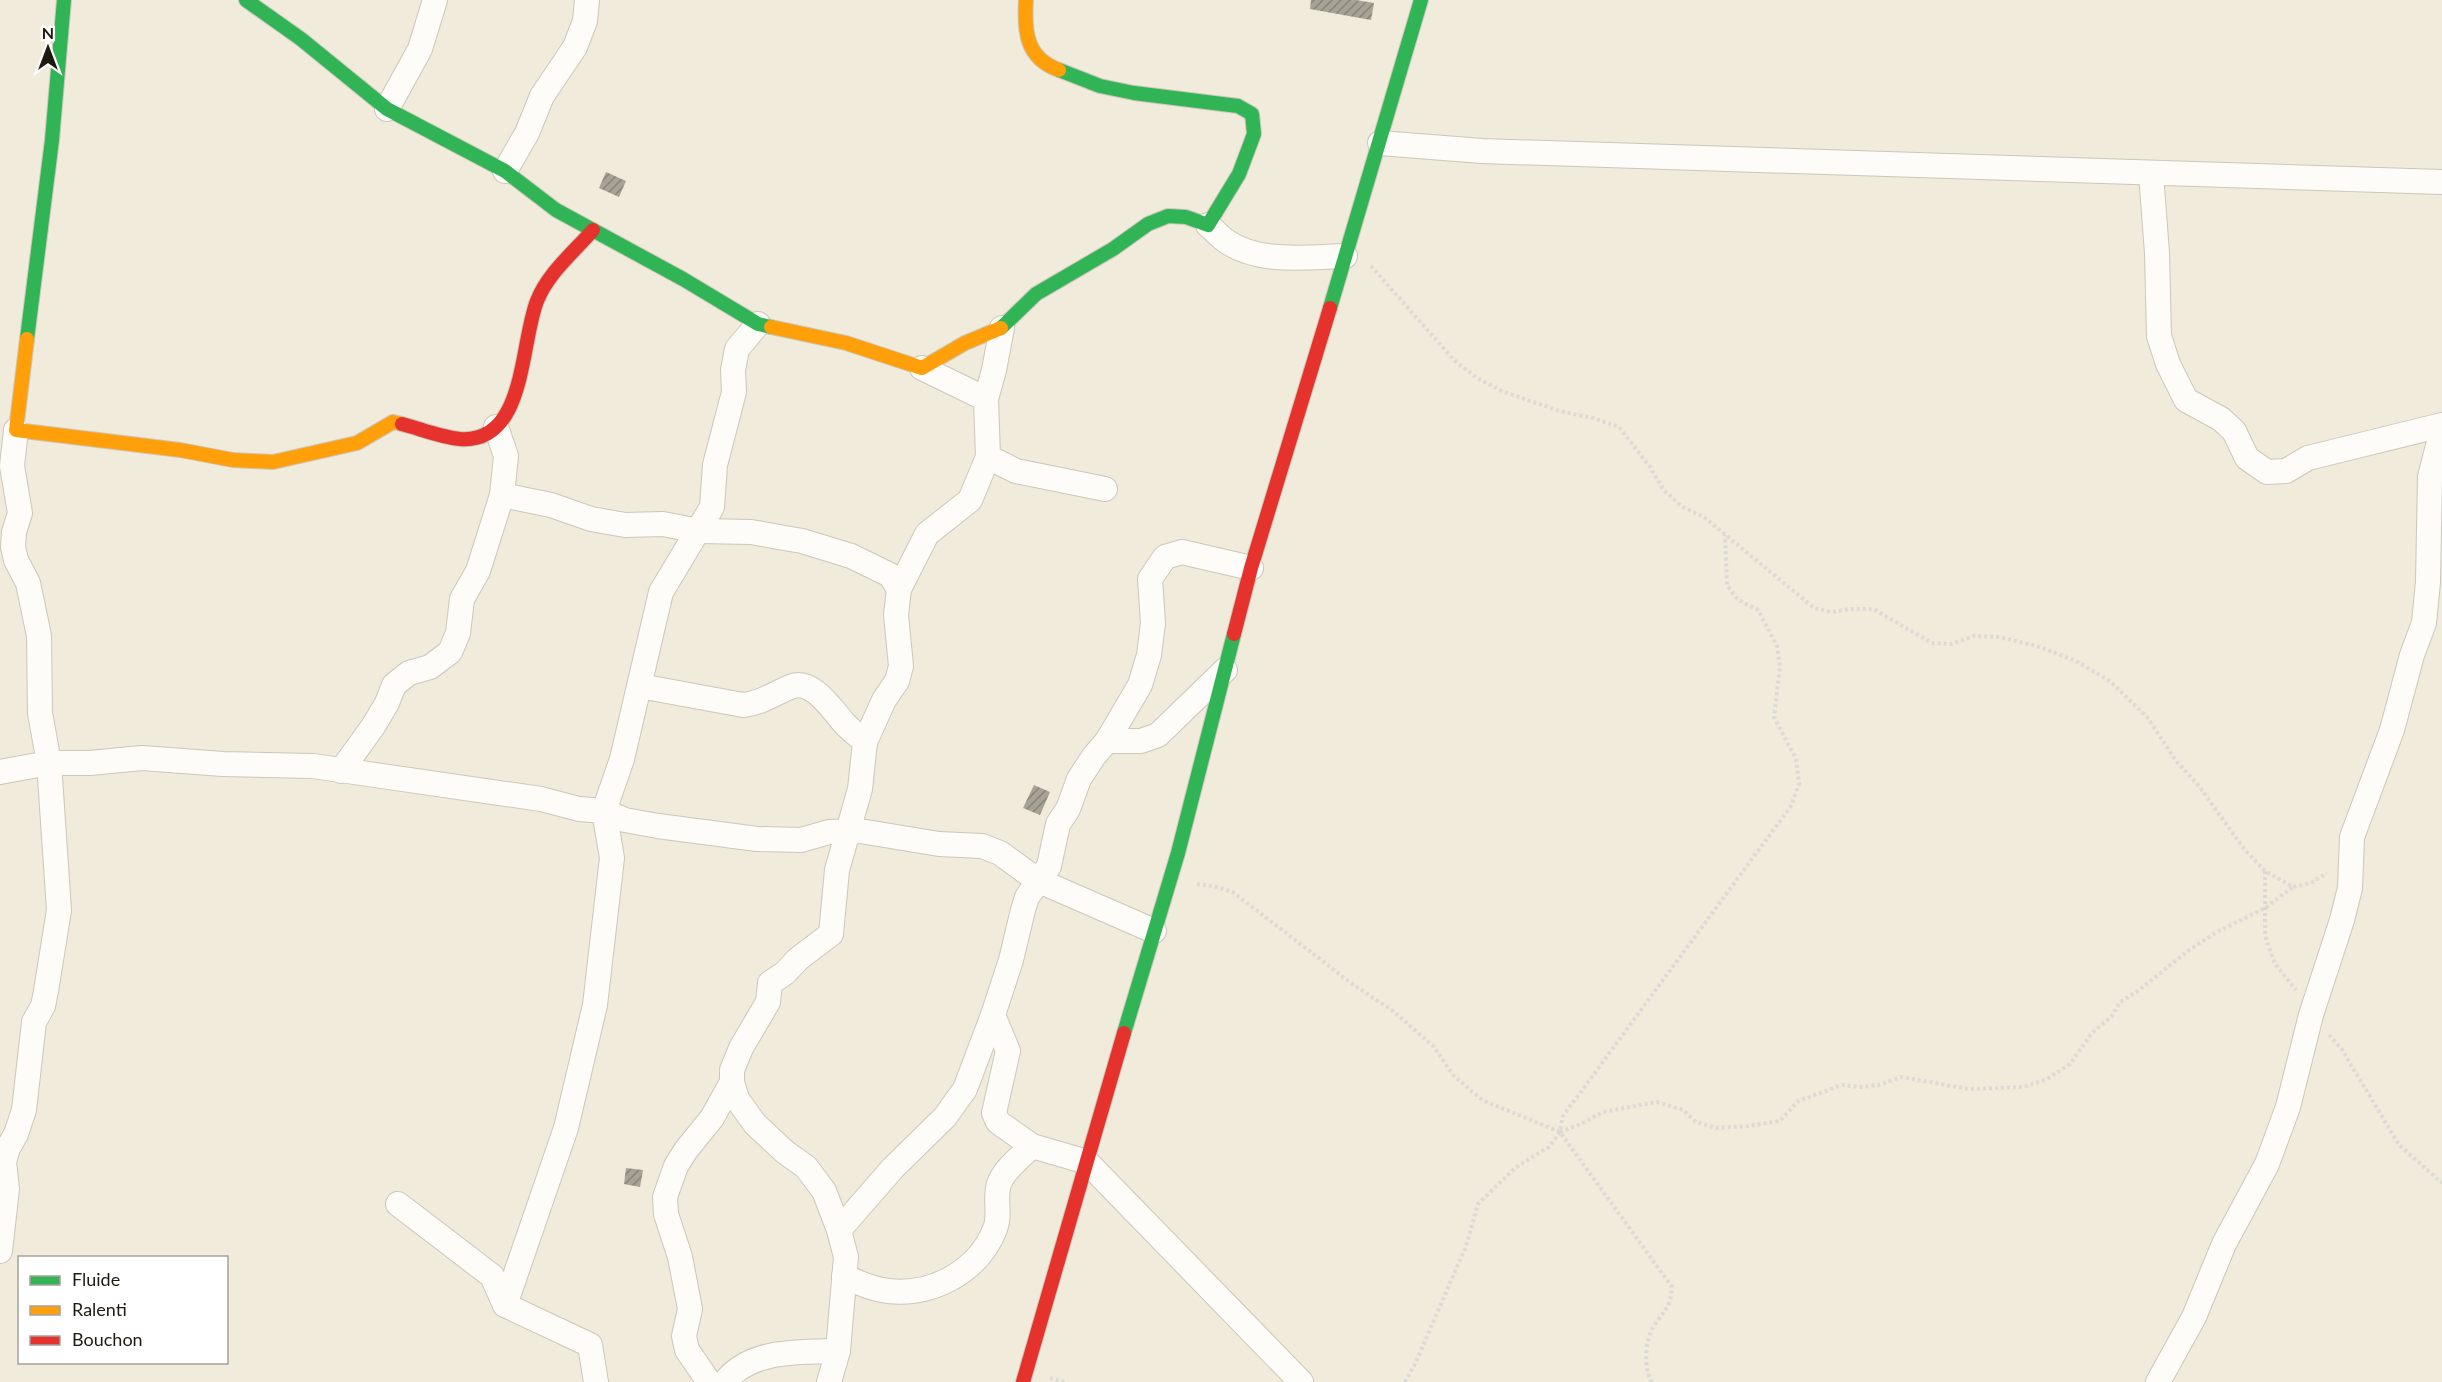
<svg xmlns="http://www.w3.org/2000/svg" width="2442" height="1382" viewBox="0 0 2442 1382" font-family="Lato,sans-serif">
<defs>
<pattern id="building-hatch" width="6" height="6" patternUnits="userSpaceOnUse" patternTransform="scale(1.5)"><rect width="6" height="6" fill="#a6a295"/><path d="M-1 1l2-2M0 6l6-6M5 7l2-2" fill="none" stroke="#878378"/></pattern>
</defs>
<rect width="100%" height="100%" fill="#f0ebda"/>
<g fill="url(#building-hatch)">
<polygon points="1311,0 1356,0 1374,3 1371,20 1310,9"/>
<polygon points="606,172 626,181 619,197 599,188"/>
<polygon points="1034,785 1050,792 1040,815 1023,808"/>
<polygon points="626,1168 643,1170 640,1187 624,1184"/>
</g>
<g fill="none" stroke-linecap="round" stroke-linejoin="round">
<g stroke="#cbc7ba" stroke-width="26">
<g id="street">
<polyline points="387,109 420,49 435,0"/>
<polyline points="1380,143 1482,151 2442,182"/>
<polyline points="505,171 527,133 542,96 575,47 585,21 587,0"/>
<polyline points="2151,174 2157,253 2159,336 2168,364 2186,400 2221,419 2234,431 2247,458 2267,472 2286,471 2308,458 2442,425"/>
<path d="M 1208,225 C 1214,230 1220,237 1226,241 C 1258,264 1308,257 1345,256"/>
<polyline points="758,324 737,349 733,370 734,392 715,465 712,507 661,592 622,759 604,811 625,820 658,826 757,839 801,840 829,832 860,831 939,844 982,846 1000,853 1037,880 1154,931"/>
<polyline points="922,368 986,399 988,457 1016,471 1105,489"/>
<polyline points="986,399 994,370 1002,328"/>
<polyline points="502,495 551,505 591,519 625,525 663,524 699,531 751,532 802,541 851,556 890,575 899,589"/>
<polyline points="1251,568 1182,552 1165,557 1150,579 1153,623 1149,655 1140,685 1107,741 1094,756 1079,779 1068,809 1058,824 1049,866 1027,897 1023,910 1011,960 993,1015 1008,1051 994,1113 998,1122 1032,1146 1087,1162 1301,1382"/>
<path d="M 640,686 L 743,705 C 762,703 773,694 790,687 C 811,677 832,709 844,723 C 850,730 858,735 865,742"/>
<polyline points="1107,741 1141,741 1158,735 1225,670"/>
<polyline points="341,771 374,725 387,703 394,685 409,673 430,667 450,652 458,633 462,599 478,571 502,495 506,456 496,427"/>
<polyline points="0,772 49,763 90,763 142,758 223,764 313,766 541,799 579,809 604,811 612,858 595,1005 566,1128 505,1305"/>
<polyline points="398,1204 492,1276 505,1305 590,1345 596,1382"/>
<polyline points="839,1230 824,1191 806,1167 785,1152 755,1124 737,1099 732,1082 732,1070 741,1048 768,1002 770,983 785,973 798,959 831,934 837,870 860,789 865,742 884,700 897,681 901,666 896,615 899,589 927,534 970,500 988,457"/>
<polyline points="0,1251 7,1189 4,1162 8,1148 16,1134 24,1110 34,1022 43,1006 46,991 59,910 49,763 40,713 39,636 28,583 16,560 13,547 14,532 20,513 12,466 16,430"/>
<path d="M 844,1276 C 858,1283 872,1289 888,1291 C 932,1296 978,1272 995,1229 C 1001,1215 994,1198 999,1184 C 1004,1169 1022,1156 1032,1146"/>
<polyline points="709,1382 687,1350 684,1336 690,1309 680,1257 666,1214 665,1197 676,1166 686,1150 712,1118 732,1082"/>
<path d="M 725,1382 C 750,1349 800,1352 838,1351"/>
<polyline points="829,1382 838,1351 846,1257 839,1230 893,1168 945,1117 965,1089 993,1015"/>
<polyline points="2158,1382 2194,1317 2224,1244 2267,1164 2288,1107 2311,1015 2342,920 2350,888 2352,837 2392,730 2412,655 2424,623 2428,582 2430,477 2442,430"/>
</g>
</g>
<g stroke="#cbc7ba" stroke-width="16">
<g id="fast">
<polyline points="246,0 301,39 387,109 505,171 556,210 683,279 758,324 771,327"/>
<polyline points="1330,308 1421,0"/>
<polyline points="1001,328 1036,294 1113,249 1148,224 1168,216 1186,217 1208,225 1239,174 1254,134 1252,114 1238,106 1134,93 1100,86 1059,70"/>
<polyline points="27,339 52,140 64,0"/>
<polyline points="1124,1033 1178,853 1234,634"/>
</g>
</g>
<g stroke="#cbc7ba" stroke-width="16">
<g id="slow">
<path d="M 1026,0 C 1024,32 1026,58 1059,70"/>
<polyline points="771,327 846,343 922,368 965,343 1001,328"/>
<polyline points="27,339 16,430 180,450 233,460 273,462 357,443 393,422 402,424"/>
</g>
</g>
<g stroke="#cbc7ba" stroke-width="16">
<g id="jam">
<path d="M 402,424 C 421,429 440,437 460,439 C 526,444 520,344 537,301 C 548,273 573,253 593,230"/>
<polyline points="1234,634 1251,568 1330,308"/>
<polyline points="1023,1382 1124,1033"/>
</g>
</g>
<g stroke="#dcdad5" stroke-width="4" stroke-dasharray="3 3" stroke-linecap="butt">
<polyline points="1371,266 1453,359 1477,378 1502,391 1559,411 1593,418 1619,427 1650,467 1663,489 1681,506 1704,517 1814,608 1831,612 1849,609 1873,609 1932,643 1952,644 1974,636 1999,637 2040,647 2076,661 2110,681 2147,717 2177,762 2199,786 2244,849 2265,871 2293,887 2311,883 2327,873"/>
<polyline points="2265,871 2265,936 2275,964 2296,990"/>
<path d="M 1197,884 L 1218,887 L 1234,893 L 1351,983 L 1393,1011 L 1434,1047 L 1453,1075 L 1482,1100 L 1560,1132 L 1672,1287 C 1671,1308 1664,1310 1654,1326 C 1645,1340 1643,1368 1652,1382"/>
<polyline points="2329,1035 2341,1048 2399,1145 2442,1183"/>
<polyline points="1560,1132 1581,1124 1603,1112 1657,1102 1683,1110 1696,1122 1716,1128 1748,1126 1780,1121 1798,1101 1842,1085 1861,1087 1879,1085 1901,1077 1969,1089 2024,1087 2047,1079 2070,1064 2091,1034 2112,1016 2120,1002 2138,991 2189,950 2217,932 2265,908 2293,887"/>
<polyline points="1050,1378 1065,1382"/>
<polyline points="1405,1382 1416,1362 1466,1246 1478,1204 1516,1167 1549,1147 1560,1132 1563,1116 1791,806 1799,784 1796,759 1774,717 1780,667 1777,646 1758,610 1737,599 1727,585 1725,535"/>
</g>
<use href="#street" stroke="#fdfcf9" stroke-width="24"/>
<use href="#fast" stroke="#30b455" stroke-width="14"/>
<use href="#slow" stroke="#ff9f0a" stroke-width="14"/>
<use href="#jam" stroke="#e5322d" stroke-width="14"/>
</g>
<rect x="18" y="1256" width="210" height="108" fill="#ffffff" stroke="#a5a39f" stroke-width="1.5"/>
<rect x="30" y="1276" width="30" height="9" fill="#30b455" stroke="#a5a39f" stroke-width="1.5"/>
<text x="72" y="1286" font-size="18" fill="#1e1a0f">Fluide</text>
<rect x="30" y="1306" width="30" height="9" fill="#ff9f0a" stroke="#a5a39f" stroke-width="1.5"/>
<text x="72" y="1316" font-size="18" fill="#1e1a0f">Ralenti</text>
<rect x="30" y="1336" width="30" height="9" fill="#e5322d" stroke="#a5a39f" stroke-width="1.5"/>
<text x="72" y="1346" font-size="18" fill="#1e1a0f">Bouchon</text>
<g transform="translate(48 48)" stroke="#ffffff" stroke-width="4.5" paint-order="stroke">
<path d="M0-4.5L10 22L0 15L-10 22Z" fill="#1e1a0f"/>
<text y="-9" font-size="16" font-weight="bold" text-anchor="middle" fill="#1e1a0f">N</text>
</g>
</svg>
